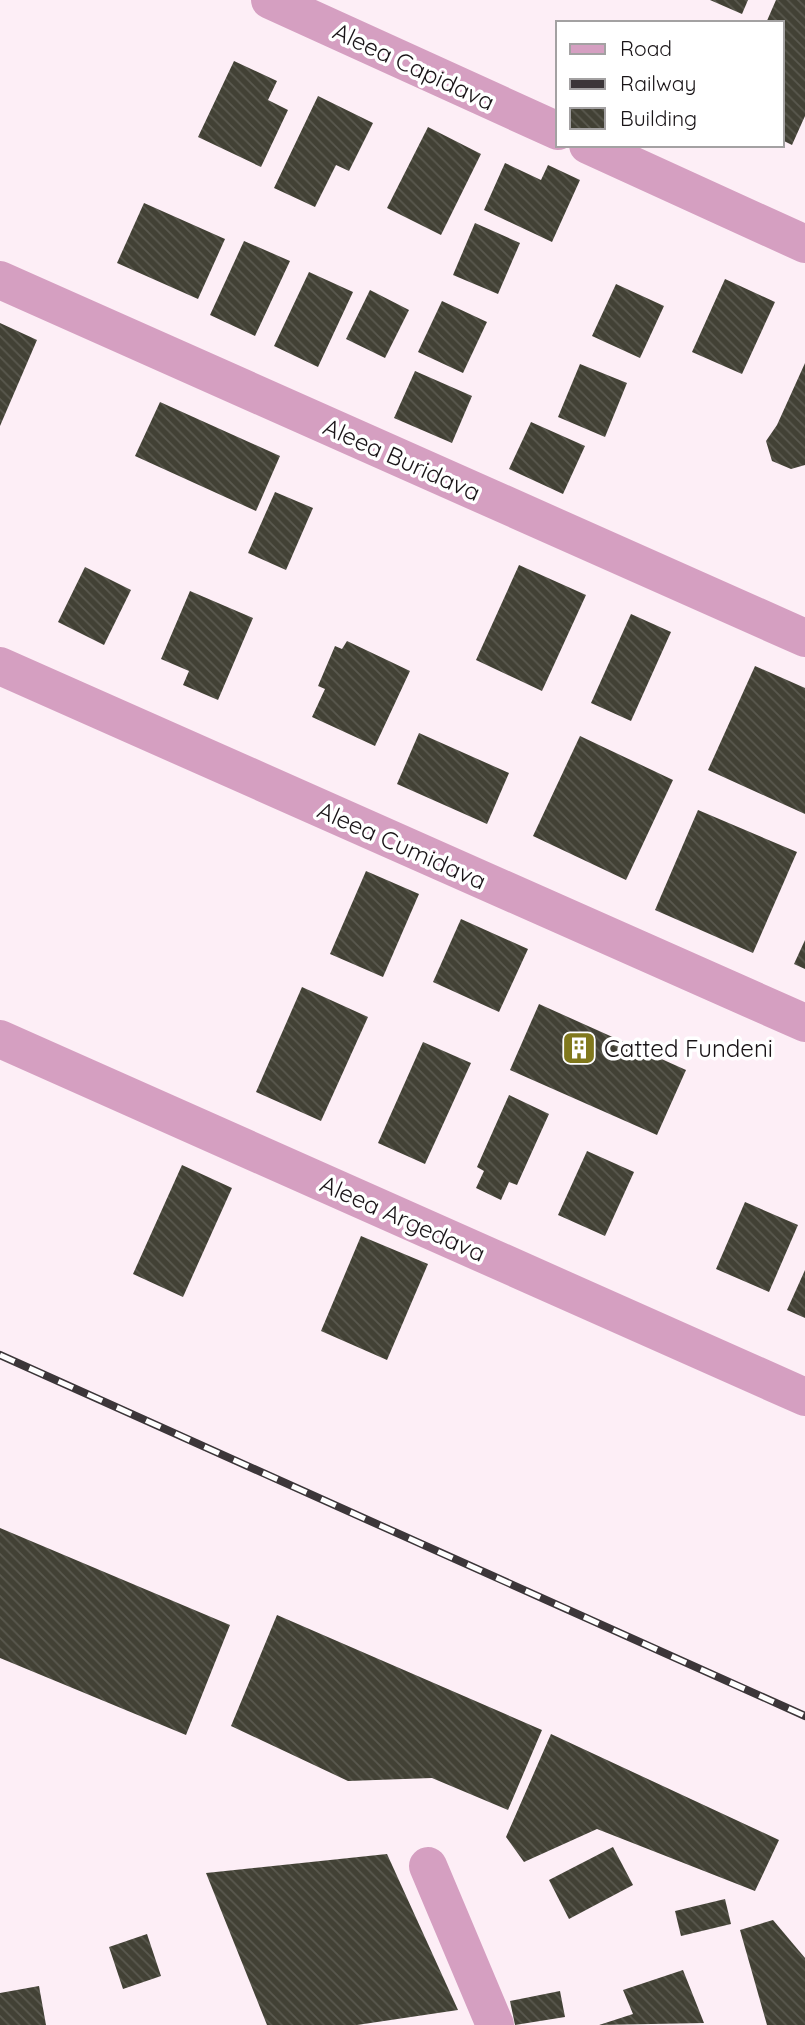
<svg xmlns="http://www.w3.org/2000/svg" width="805" height="2025" viewBox="0 0 805 2025" font-family="Quicksand,sans-serif">
<defs>
<pattern id="building-back-hatch" width="6" height="6" patternUnits="userSpaceOnUse" patternTransform="scale(1.75)"><rect width="6" height="6" fill="#424135"/><path d="M-1 5l2 2M0 0l6 6M5-1l2 2" fill="none" stroke="#5a594f"/></pattern>
</defs>
<rect width="100%" height="100%" fill="#fdeef6"/>
<g fill="url(#building-back-hatch)">
<polygon points="710,0 748,0 742,14"/>
<polygon points="776,0 805,0 805,116 792,145 782,140 782,23 766,23"/>
<polygon points="234,61 277,81 268,100 288,110 261,167 198,137"/>
<polygon points="318,96 373,123 349,171 336,165 315,207 274,188"/>
<polygon points="428,127 481,154 441,235 387,208"/>
<polygon points="505,163 541,180 548,165 580,180 552,242 484,210"/>
<polygon points="144,203 225,239 198,299 117,263"/>
<polygon points="475,223 520,243 498,294 453,275"/>
<polygon points="244,241 290,261 255,336 210,315"/>
<polygon points="309,272 353,292 318,367 274,346"/>
<polygon points="725,279 775,302 742,374 692,352"/>
<polygon points="616,284 664,306 640,358 592,336"/>
<polygon points="370,290 409,310 385,358 346,339"/>
<polygon points="442,301 487,322 463,373 418,352"/>
<polygon points="0,323 37,340 0,426"/>
<polygon points="805,363 805,465 791,469 772,461 766,441 777,425"/>
<polygon points="580,364 627,383 605,437 558,417"/>
<polygon points="415,371 472,396 452,443 394,418"/>
<polygon points="160,402 280,456 256,511 135,456"/>
<polygon points="531,422 585,446 563,494 509,469"/>
<polygon points="275,492 313,508 286,570 248,553"/>
<polygon points="519,565 586,595 542,691 476,660"/>
<polygon points="85,567 131,590 104,645 58,622"/>
<polygon points="190,591 253,618 218,700 183,685 189,671 161,659"/>
<polygon points="631,614 671,632 631,721 591,703"/>
<polygon points="347,641 410,671 375,746 312,717 325,689 318,686 335,646 342,649"/>
<polygon points="755,666 805,688 805,814 708,770"/>
<polygon points="419,733 509,773 487,824 397,784"/>
<polygon points="580,736 673,780 626,880 533,836"/>
<polygon points="698,810 797,852 753,953 655,910"/>
<polygon points="366,871 419,894 383,977 330,954"/>
<polygon points="461,919 528,949 499,1012 433,982"/>
<polygon points="805,940 805,969 794,964"/>
<polygon points="302,987 368,1017 321,1121 256,1092"/>
<polygon points="539,1004 686,1070 657,1135 510,1070"/>
<polygon points="423,1042 471,1063 425,1164 378,1143"/>
<polygon points="509,1095 549,1114 517,1185 509,1182 501,1200 476,1188 484,1171 477,1167"/>
<polygon points="587,1151 634,1172 605,1236 558,1215"/>
<polygon points="182,1165 232,1188 183,1297 133,1274"/>
<polygon points="745,1202 798,1225 769,1292 716,1269"/>
<polygon points="361,1236 428,1264 387,1360 321,1331"/>
<polygon points="805,1270 805,1318 787,1310"/>
<polygon points="0,1528 230,1625 186,1735 0,1658"/>
<polygon points="277,1615 542,1730 508,1810 432,1778 348,1781 231,1726"/>
<polygon points="551,1734 779,1840 755,1891 597,1829 524,1862 506,1837"/>
<polygon points="613,1847 633,1885 569,1919 549,1880"/>
<polygon points="387,1854 458,2010 357,2025 267,2025 206,1873"/>
<polygon points="725,1899 731,1924 681,1936 675,1911"/>
<polygon points="773,1920 805,1958 805,2025 767,2025 740,1930"/>
<polygon points="147,1934 161,1976 123,1989 109,1947"/>
<polygon points="683,1970 704,2023 599,2025 633,2014 623,1990"/>
<polygon points="39,1986 46,2025 0,2025 0,1993"/>
<polygon points="560,1991 565,2017 515,2025 510,2001"/>
</g>
<g fill="none" stroke-linecap="round" stroke-linejoin="round">
<g stroke="#d59fc1" stroke-width="38">
<polyline points="270,0 558,131"/>
<polyline points="588,145 805,244"/>
<polyline points="0,280 805,638"/>
<polyline points="0,666 805,1023"/>
<polyline points="0,1039 805,1397"/>
<polyline points="428,1866 495,2025"/>
</g>
<g stroke="#3c3639" stroke-width="8">
<polyline id="rail" points="0,1355 805,1716"/>
</g>
<use href="#rail" stroke="#fff" stroke-width="5" stroke-dasharray="16" stroke-linecap="butt"/>
</g>
<defs>
<g id="building-square" transform="scale(1.75)"><rect x="-9" y="-9" width="18" height="18" rx="4" fill="#80781d" stroke="#fff"/><path d="M-4-6H4V6H1V3H-1V6H-4ZM-2.5-4.3h1.7v1.8h-1.7ZM.8-4.3h1.7v1.8H.8ZM-2.5-1h1.7V.8h-1.7ZM.8-1h1.7V.8H.8Z" fill="#fff"/></g>
</defs>
<g fill-rule="evenodd">
<use href="#building-square" x="579" y="1048"/>
</g>
<g text-anchor="middle" dominant-baseline="central" stroke-width="7" stroke-linejoin="round" paint-order="stroke">
<g font-size="24" fill="#191417" stroke="#fff">
<text transform="translate(414 66) rotate(25)">Aleea Capidava</text>
<text transform="translate(402 459) rotate(24)">Aleea Buridava</text>
<text transform="translate(402 845) rotate(24)">Aleea Cumidava</text>
<text transform="translate(403 1218) rotate(24)">Aleea Argedava</text>
</g>
<g font-size="24" fill="#191417" stroke="#fff" text-anchor="start">
<text x="604" y="1048">Catted Fundeni</text>
</g>
</g>
<rect x="556" y="21" width="228" height="126" fill="#ffffff" stroke="#a3a1a2" stroke-width="2"/>
<rect x="570" y="44" width="35" height="10" fill="#d59fc1" stroke="#a3a1a2" stroke-width="2"/>
<text x="620" y="56" font-size="21" fill="#191417">Road</text>
<rect x="570" y="79" width="35" height="10" fill="#3c3639" stroke="#a3a1a2" stroke-width="2"/>
<text x="620" y="91" font-size="21" fill="#191417">Railway</text>
<rect x="570" y="108" width="35" height="21" fill="url(#building-back-hatch)" stroke="#a3a1a2" stroke-width="2"/>
<text x="620" y="126" font-size="21" fill="#191417">Building</text>
</svg>
